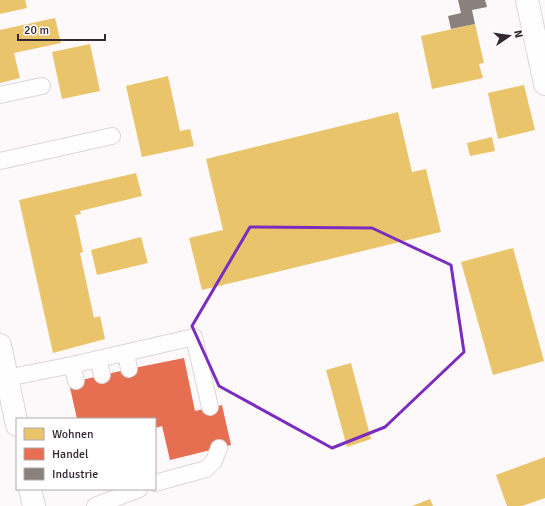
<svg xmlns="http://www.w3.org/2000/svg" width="545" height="506" viewBox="0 0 545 506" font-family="Signika,sans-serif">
<rect width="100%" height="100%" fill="#fdf9fb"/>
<g fill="#e9c46a">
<polygon points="0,0 25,0 27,8 0,14"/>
<polygon points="55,18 61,43 14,53 20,78 0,83 0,30"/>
<polygon points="475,24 484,63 479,64 483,78 432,89 421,36"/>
<polygon points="90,44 100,91 62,99 52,52"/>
<polygon points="168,76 180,131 190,129 194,146 142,157 126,86"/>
<polygon points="524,85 535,130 498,139 488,93"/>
<polygon points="398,112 412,172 426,169 441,232 202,290 189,238 223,230 206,159"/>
<polygon points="492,137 495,151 470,156 467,143"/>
<polygon points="136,173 142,196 80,211 81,214 75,215 83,252 80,253 94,318 100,316 105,339 53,353 19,200"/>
<polygon points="141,237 148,263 97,275 91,250"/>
<polygon points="513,248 544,361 493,375 461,262"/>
<polygon points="351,363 371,439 347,447 326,370"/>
<polygon points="545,457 545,498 522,506 507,506 496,475"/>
<polygon points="430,499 433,506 412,506"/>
</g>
<polygon fill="#e76f51" points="184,358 195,411 222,405 231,445 170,460 162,426 155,428 155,419 77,419 69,383 129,369"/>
<polygon fill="#8a817c" points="458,0 485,0 487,7 472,10 475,24 451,29 448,16 461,13"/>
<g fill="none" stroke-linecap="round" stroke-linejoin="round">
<g stroke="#dcd5d9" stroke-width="18">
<g id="service">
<polyline points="0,95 42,86"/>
<polyline points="0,161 112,136"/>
<polyline points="126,353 129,369"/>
<polyline points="98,359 102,375"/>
<polyline points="72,365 76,381"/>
<polyline points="7,378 72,365 194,337 210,407"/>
<polyline points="155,483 206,469 214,461 219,448"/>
<polyline points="95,506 139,489"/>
</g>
</g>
<g stroke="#dcd5d9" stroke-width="24">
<polyline id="minor" points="527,0 545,84"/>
</g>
<g stroke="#dcd5d9" stroke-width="24">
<g id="secondary">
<polyline points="0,345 17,425"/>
<polyline points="30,489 34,506"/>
</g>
</g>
<use href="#service" stroke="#fffefe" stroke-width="16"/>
<use href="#minor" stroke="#fffefe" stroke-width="22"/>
<use href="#secondary" stroke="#fffefe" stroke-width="22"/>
</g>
<path fill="none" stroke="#7b2cbf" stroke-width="3" stroke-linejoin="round" d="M 250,227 L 372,228 L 451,265 L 464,352 L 385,427 L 332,448 L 219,386 L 192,326 Z"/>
<rect x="16" y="418" width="140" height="72" fill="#ffffff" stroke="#ada9ac"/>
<rect x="24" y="428" width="20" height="12" fill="#e9c46a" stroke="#ada9ac"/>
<text x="52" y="438" font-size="12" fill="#332830">Wohnen</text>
<rect x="24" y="448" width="20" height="12" fill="#e76f51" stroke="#ada9ac"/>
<text x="52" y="458" font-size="12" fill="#332830">Handel</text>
<rect x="24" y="468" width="20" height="12" fill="#8a817c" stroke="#ada9ac"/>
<text x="52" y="478" font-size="12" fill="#332830">Industrie</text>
<g transform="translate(509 36) rotate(77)" stroke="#ffffff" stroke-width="3" paint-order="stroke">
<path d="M0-3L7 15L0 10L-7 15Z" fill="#332830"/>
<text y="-6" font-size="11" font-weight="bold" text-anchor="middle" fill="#332830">N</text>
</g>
<path d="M18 34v6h87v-6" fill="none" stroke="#332830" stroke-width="2"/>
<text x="24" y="34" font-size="12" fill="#332830" stroke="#ffffff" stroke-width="3" paint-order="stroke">20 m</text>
</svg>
